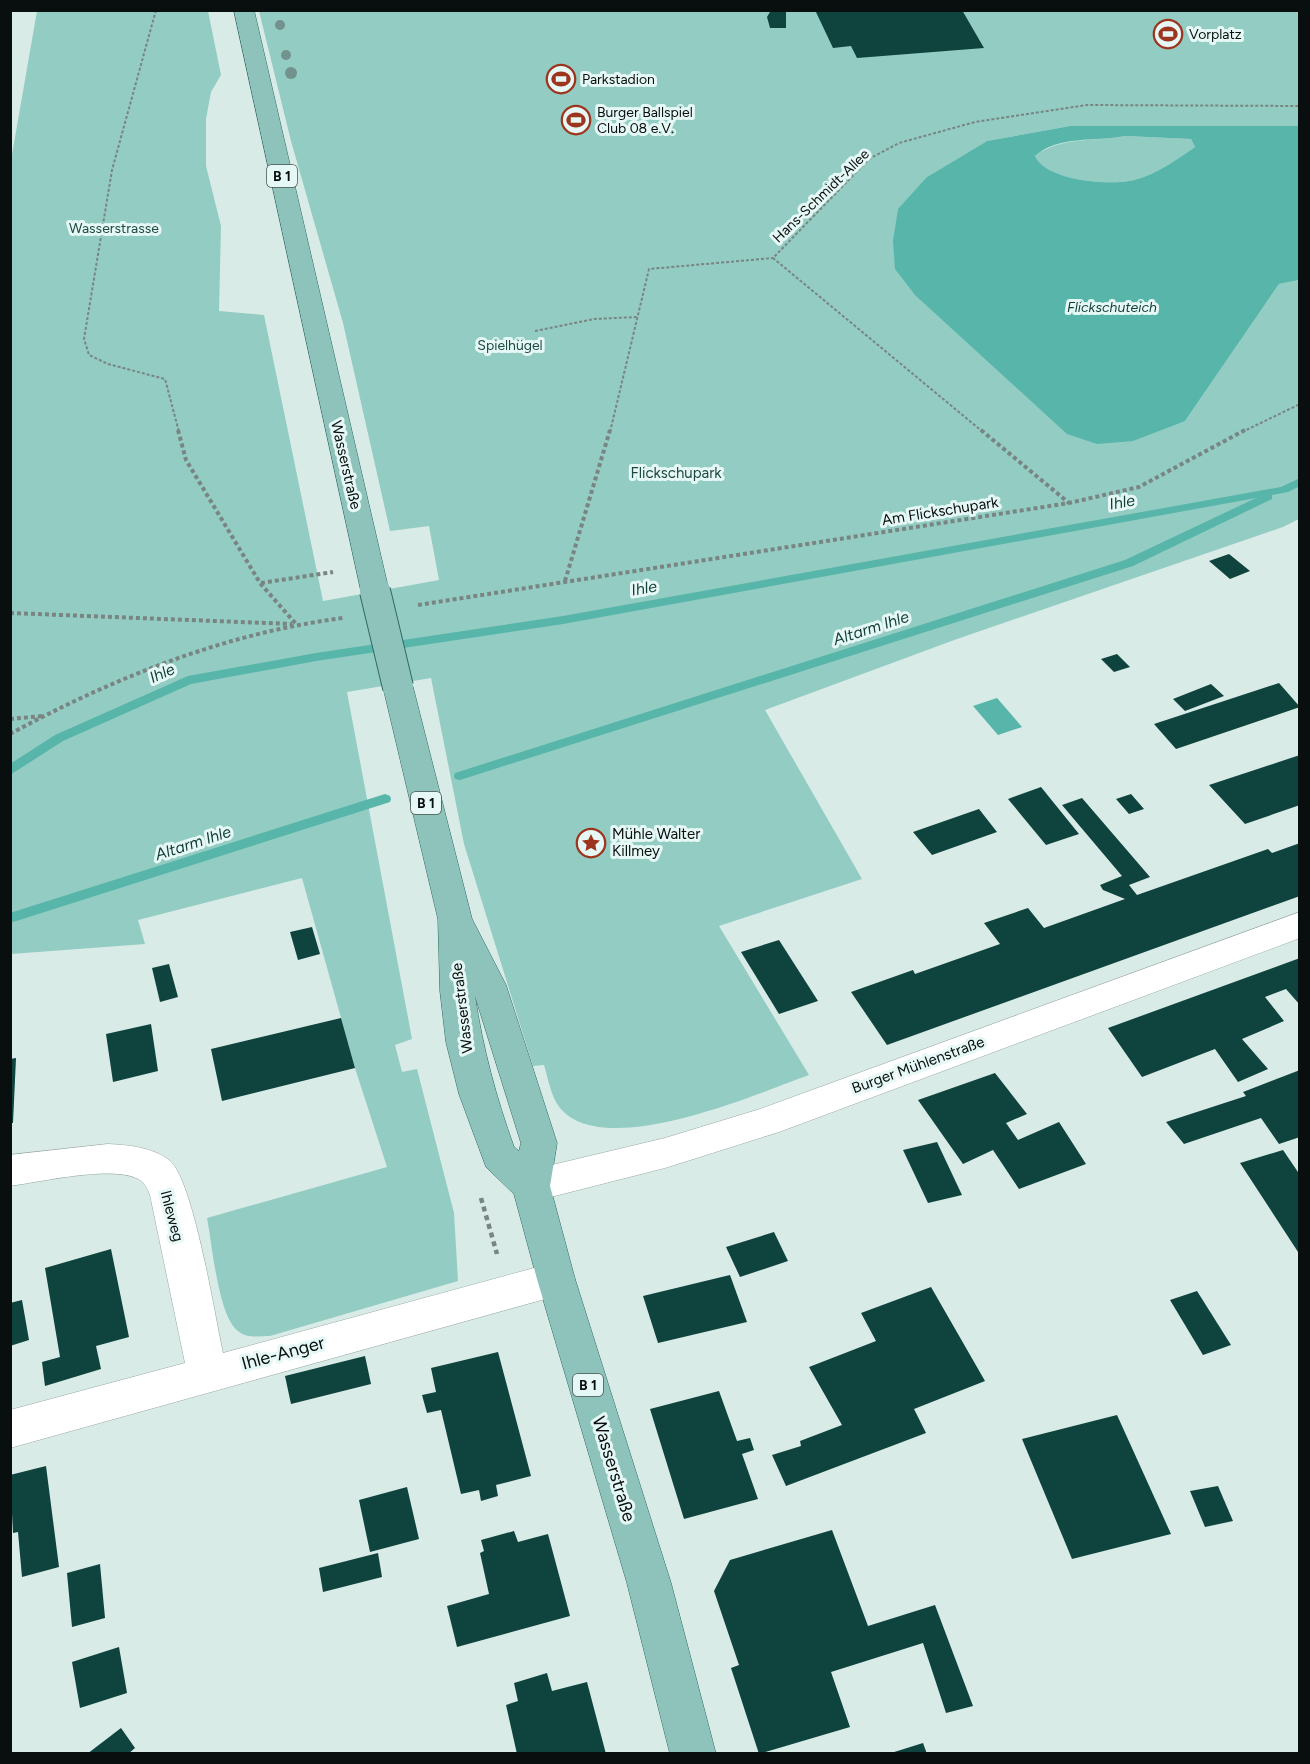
<svg xmlns="http://www.w3.org/2000/svg" width="1310" height="1764" viewBox="0 0 1310 1764" font-family="Figtree,sans-serif">
<rect width="100%" height="100%" fill="#d9ebe7"/>
<g fill="#93ccc3">
<path d="M 37,11 L 208,11 L 221,75 L 211,92 L 206,119 L 206,166 L 221,226 L 219,311 L 264,315 L 323,601 L 439,580 L 429,526 L 390,531 L 343,323 L 291,141 L 259,11 L 1299,11 L 1299,126 L 1070,126 L 987,141 L 927,177 L 1185,421 L 1279,284 L 1299,280 L 1299,519 L 1283,527 L 957,639 L 765,710 L 862,879 L 719,926 L 809,1075 C 756,1094 604,1161 560,1108 C 551,1097 548,1078 544,1065 L 533,1066 L 464,844 L 431,678 L 347,692 L 412,1039 L 395,1045 L 402,1072 L 417,1069 L 454,1213 L 458,1281 L 270,1336 C 260,1336 247,1339 238,1331 C 218,1316 212,1243 207,1218 L 387,1167 L 355,1068 L 302,878 L 138,920 L 145,944 L 11,954 L 10,166 Z"/>
<path d="M 1125,136 L 1191,139 L 1195,147 C 1176,160 1157,174 1134,180 C 1109,186 1046,181 1035,156 C 1061,136 1094,142 1125,136 Z"/>
</g>
<g fill="#57b5a9" fill-rule="evenodd">
<path d="M 1070,126 L 1299,126 L 1299,280 L 1279,284 L 1185,421 L 1133,441 L 1097,444 L 1067,434 L 915,295 L 895,269 L 893,241 L 898,209 L 927,177 L 987,141 ZM 1125,136 L 1191,139 L 1195,147 C 1176,160 1157,174 1134,180 C 1110,186 1046,181 1035,156 C 1059,135 1095,142 1125,136 Z"/>
<polygon points="997,698 1022,727 998,735 973,706"/>
</g>
<g fill="none" stroke-linecap="round" stroke-linejoin="round">
<g fill="#57b5a9" fill-rule="evenodd">
<polygon points="1300,478 1300,486 1288,492 1272,495 1272,499 1133,566 460,780 455,779 454,776 455,773 1125,560 1256,498 563,624 316,661 191,684 63,741 10,775 10,764 55,735 188,676 316,653 563,616 1281,487"/>
<polygon points="385,794 390,796 391,799 390,802 10,923 10,913"/>
</g>
</g>
<g fill="#0f433d">
<polygon points="815,10 962,10 984,48 857,58 851,46 833,48"/>
<polygon points="770,12 786,12 786,28 770,28 767,17"/>
<polygon points="1229,554 1250,571 1230,579 1209,561"/>
<polygon points="1117,654 1130,667 1114,672 1101,659"/>
<polygon points="1279,683 1300,707 1176,749 1154,724"/>
<polygon points="1211,684 1224,696 1185,711 1173,699"/>
<polygon points="1300,755 1300,805 1245,824 1209,785"/>
<polygon points="1041,787 1079,834 1046,845 1008,799"/>
<polygon points="1131,794 1144,809 1129,814 1116,799"/>
<polygon points="1082,798 1150,877 1129,885 1137,895 1268,849 1272,853 1300,843 1300,896 887,1045 851,992 913,970 915,974 1000,944 984,923 1028,908 1044,928 1125,899 1103,890 1100,885 1122,876 1062,805"/>
<polygon points="979,809 997,832 932,855 913,832"/>
<polygon points="312,927 320,954 298,960 290,932"/>
<polygon points="779,940 818,1001 779,1014 741,952"/>
<polygon points="1300,958 1300,1005 1286,989 1265,997 1284,1021 1242,1039 1268,1069 1238,1082 1215,1049 1142,1077 1108,1028"/>
<polygon points="169,964 178,997 160,1002 152,968"/>
<polygon points="341,1018 355,1068 222,1101 211,1049"/>
<polygon points="151,1024 158,1071 113,1082 106,1034"/>
<polygon points="16,1058 13,1123 10,1123 10,1059"/>
<polygon points="1300,1070 1300,1137 1279,1144 1261,1118 1184,1144 1166,1122 1246,1096 1243,1092"/>
<polygon points="995,1073 1027,1114 1006,1123 1018,1140 1059,1122 1086,1164 1019,1189 993,1150 963,1164 918,1100"/>
<polygon points="937,1142 962,1195 928,1203 903,1150"/>
<polygon points="1283,1150 1300,1175 1300,1255 1240,1163"/>
<polygon points="774,1232 788,1261 740,1277 726,1247"/>
<polygon points="111,1249 129,1337 96,1346 101,1369 45,1386 42,1362 60,1357 45,1268"/>
<polygon points="730,1275 747,1322 658,1343 643,1296"/>
<polygon points="931,1287 985,1381 914,1409 926,1433 786,1486 772,1455 801,1446 800,1441 842,1425 809,1367 876,1341 861,1313"/>
<polygon points="1197,1291 1231,1345 1203,1355 1170,1300"/>
<polygon points="22,1300 29,1340 10,1346 10,1303"/>
<polygon points="498,1352 531,1476 496,1485 498,1496 481,1501 479,1490 461,1494 441,1410 427,1413 422,1395 436,1392 431,1368"/>
<polygon points="365,1356 371,1384 291,1404 285,1376"/>
<polygon points="719,1391 737,1441 750,1438 754,1450 742,1454 758,1499 684,1519 650,1409"/>
<polygon points="1117,1415 1171,1534 1072,1559 1022,1439"/>
<polygon points="46,1466 59,1567 22,1577 18,1532 13,1533 10,1475"/>
<polygon points="1218,1486 1233,1521 1205,1527 1190,1491"/>
<polygon points="407,1487 419,1539 370,1552 359,1500"/>
<polygon points="832,1530 868,1626 935,1605 973,1706 946,1713 923,1643 831,1672 850,1727 759,1754 731,1668 739,1665 714,1591 730,1560"/>
<polygon points="514,1531 518,1542 548,1534 570,1616 457,1647 447,1606 489,1594 480,1553 484,1551 481,1540"/>
<polygon points="378,1553 382,1577 323,1592 319,1568"/>
<polygon points="100,1564 105,1618 72,1627 67,1573"/>
<polygon points="119,1647 127,1693 80,1708 72,1662"/>
<polygon points="547,1673 552,1691 587,1682 606,1754 517,1754 506,1705 518,1701 514,1683"/>
<polygon points="121,1728 135,1748 128,1754 87,1754"/>
<polygon points="923,1743 927,1754 891,1754 891,1753"/>
</g>
<g fill="none" stroke-linecap="round" stroke-linejoin="round">
<g stroke="#99a9a6" stroke-width="1">
<g id="minor">
<polygon points="1300,912 1300,938 779,1132 665,1168 531,1202 518,1197 512,1186 518,1175 531,1170 665,1138 760,1109"/>
<path d="M 108,1144 C 128,1145 152,1147 169,1160 C 193,1178 215,1317 223,1353 L 556,1262 L 570,1267 L 575,1279 L 570,1291 L 556,1296 L 10,1448 L 10,1410 L 185,1363 L 150,1195 C 147,1187 144,1181 136,1178 C 109,1166 40,1182 10,1186 L 10,1155 Z"/>
</g>
</g>
<g stroke="#2f6a62" stroke-width="1">
<g id="major">
<polygon points="234,10 254,10 389,591 385,597 375,600 365,597 361,591"/>
<path d="M 398,677 L 409,680 L 413,687 L 472,919 L 506,985 L 557,1143 L 550,1186 L 575,1279 L 671,1583 L 716,1754 L 670,1754 L 627,1583 L 537,1279 L 514,1194 L 486,1167 L 459,1094 L 446,1042 L 440,991 L 438,919 L 383,687 L 387,680 ZM 475,996 L 521,1143 L 519,1151 L 514,1147 C 496,1097 483,1049 475,996 Z"/>
</g>
</g>
<g stroke="#798583" stroke-width="2" stroke-dasharray="3 2" stroke-linecap="butt">
<polyline points="156,10 112,170 84,339 89,355 108,364 165,379 179,432"/>
<polyline points="535,331 594,319 637,317"/>
<polyline points="610,432 649,269 773,258"/>
<polyline points="983,432 773,258 869,159 899,143 975,122 1087,105 1300,106"/>
<polyline points="1242,432 1300,404"/>
</g>
<g stroke="#798583" stroke-width="4" stroke-dasharray="4 3" stroke-linecap="butt">
<polyline points="178,430 186,460 260,583 296,624"/>
<polyline points="981,430 1069,503"/>
<polyline points="565,581 610,430"/>
<polyline points="261,583 333,572"/>
<polyline points="418,605 1069,503 1139,487 1245,430"/>
<polyline points="10,613 292,624"/>
<polyline points="10,719 43,716"/>
<path d="M 10,734 C 113,678 226,633 343,618"/>
</g>
<polyline stroke="#798583" stroke-width="4.5" stroke-dasharray="5 4" stroke-linecap="butt" points="481,1198 497,1254"/>
<use href="#minor" fill="#fff" fill-rule="evenodd"/>
<use href="#major" fill="#8ec3bc" fill-rule="evenodd"/>
<g stroke="#2f6a62" stroke-width="32" stroke-linecap="butt">
<polyline id="major-bridge" points="375,591 398,687"/>
</g>
<use href="#major-bridge" stroke="#8ec3bc" stroke-width="30"/>
</g>
<g fill="#72928d">
<circle cx="280" cy="25" r="5"/>
<circle cx="286" cy="55" r="5"/>
<circle cx="291" cy="73" r="6"/>
</g>
<defs>
<g id="stadium-ring" transform="scale(1.5)"><circle r="9.5" fill="#e6f8f5" stroke="#9d341e" stroke-width="1.5"/><path d="M0-5a6.5 5 0 1 0 0 10a6.5 5 0 1 0 0-10ZM-3.5-1.8h7v3.6h-7Z" fill="#9d341e"/></g>
<g id="sight-ring" transform="scale(1.5)"><circle r="9.5" fill="#e6f8f5" stroke="#9d341e" stroke-width="1.5"/><path d="M0-6L1.8-2.2L6-1.7L2.9 1.2L3.7 5.4L0 3.3L-3.7 5.4L-2.9 1.2L-6-1.7L-1.8-2.2Z" fill="#9d341e"/></g>
</defs>
<g fill-rule="evenodd">
<use href="#stadium-ring" x="1168" y="34"/>
<use href="#stadium-ring" x="561" y="79"/>
<use href="#stadium-ring" x="576" y="120"/>
<use href="#sight-ring" x="591" y="843"/>
</g>
<g text-anchor="middle" dominant-baseline="central" stroke-width="6" stroke-linejoin="round" paint-order="stroke">
<g font-size="14" fill="#090f0e" stroke="#e6f8f5" text-anchor="start">
<text x="1189" y="34">Vorplatz</text>
<text x="582" y="79">Parkstadion</text>
<text x="597" y="112">Burger Ballspiel<tspan x="597" dy="16">Club 08 e.V.</tspan></text>
</g>
<g fill="#e6f8f5" stroke="#4b5553" stroke-width="1.5">
<rect x="267" y="165" width="30" height="22" rx="4.5"/>
<rect x="411" y="792" width="30" height="22" rx="4.5"/>
<rect x="573" y="1374" width="30" height="22" rx="4.5"/>
</g>
<g font-size="14" font-weight="bold" fill="#090f0e">
<text x="282" y="176">B 1</text>
<text x="426" y="803">B 1</text>
<text x="588" y="1385">B 1</text>
</g>
<g font-size="14" fill="#090f0e" stroke="#e6f8f5">
<text transform="translate(821 196) rotate(-44)">Hans-Schmidt-Allee</text>
</g>
<g font-size="14" fill="#1e4943" stroke="#e6f8f5">
<text x="114" y="228">Wasserstrasse</text>
<text x="510" y="345">Spielhügel</text>
</g>
<g font-size="14" font-style="italic" fill="#113d38" stroke="#e6f8f5">
<text x="1112" y="307">Flickschuteich</text>
</g>
<g font-size="15" fill="#090f0e" stroke="#e6f8f5">
<text transform="translate(346 465) rotate(77)">Wasserstraße</text>
<text transform="translate(940 511) rotate(-9)">Am Flickschupark</text>
<text transform="translate(462 1008) rotate(-97)">Wasserstraße</text>
<text transform="translate(918 1065) rotate(-20)">Burger Mühlenstraße</text>
<text transform="translate(172 1216) rotate(75)">Ihleweg</text>
</g>
<g font-size="15" fill="#1e4943" stroke="#e6f8f5">
<text x="676" y="473">Flickschupark</text>
</g>
<g font-size="15" fill="#090f0e" stroke="#e6f8f5" text-anchor="start">
<text x="612" y="834">Mühle Walter<tspan x="612" dy="17">Killmey</tspan></text>
</g>
<g font-size="16" font-style="italic" fill="#113d38" stroke="#e6f8f5">
<text transform="translate(1122 502) rotate(-10)">Ihle</text>
<text transform="translate(644 588) rotate(-10)">Ihle</text>
<text transform="translate(871 628) rotate(-18)">Altarm Ihle</text>
<text transform="translate(162 673) rotate(-24)">Ihle</text>
<text transform="translate(193 843) rotate(-18)">Altarm Ihle</text>
</g>
<g font-size="18" fill="#090f0e" stroke="#e6f8f5">
<text transform="translate(283 1353) rotate(-15)">Ihle-Anger</text>
<text transform="translate(614 1469) rotate(73)">Wasserstraße</text>
</g>
</g>
<rect width="1310" height="1764" fill="none" stroke="#090f0e" stroke-width="24"/>
</svg>
